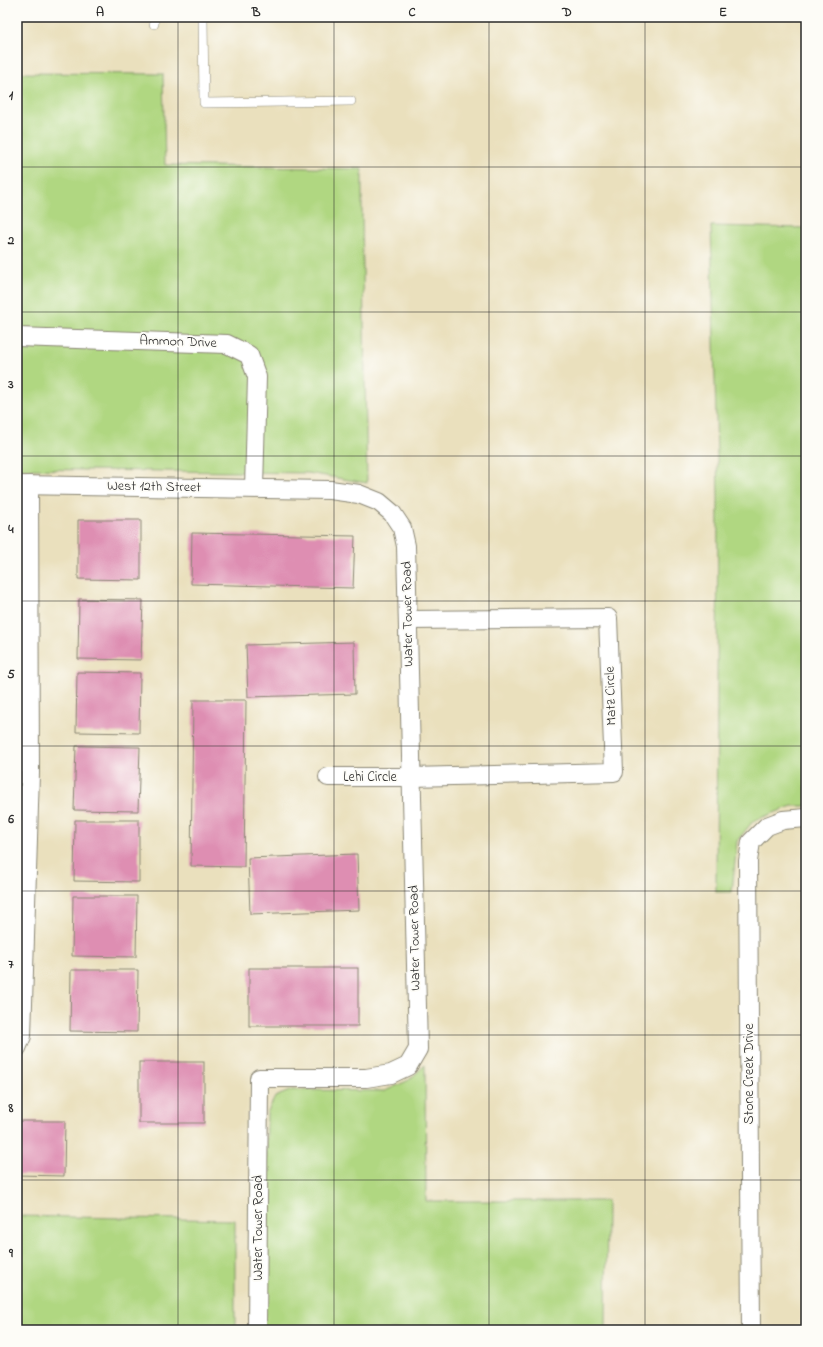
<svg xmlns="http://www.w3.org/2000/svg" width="823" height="1347" viewBox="0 0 823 1347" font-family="'Indie Flower',sans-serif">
<rect width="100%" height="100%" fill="#fdfcf7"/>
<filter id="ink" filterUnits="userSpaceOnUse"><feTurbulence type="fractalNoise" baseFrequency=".025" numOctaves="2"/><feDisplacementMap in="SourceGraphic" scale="8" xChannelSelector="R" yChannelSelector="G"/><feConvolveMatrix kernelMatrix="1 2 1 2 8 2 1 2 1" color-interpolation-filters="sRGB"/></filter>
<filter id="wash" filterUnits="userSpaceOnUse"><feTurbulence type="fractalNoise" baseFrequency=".012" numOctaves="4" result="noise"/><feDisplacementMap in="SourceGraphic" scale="16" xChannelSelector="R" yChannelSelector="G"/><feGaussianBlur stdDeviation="0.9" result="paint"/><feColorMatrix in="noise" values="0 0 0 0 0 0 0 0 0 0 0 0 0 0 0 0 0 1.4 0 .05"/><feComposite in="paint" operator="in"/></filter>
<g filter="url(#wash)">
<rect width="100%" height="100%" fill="#eae0bd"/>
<g fill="#b0d781" stroke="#6e8156">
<polygon points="17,73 163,74 165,165 362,169 362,217 367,483 308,473 17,469"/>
<polygon points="711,226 806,228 806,806 792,806 753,821 737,841 732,892 716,892 718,496"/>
<polygon points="425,1065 426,1201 607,1201 606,1330 264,1330 267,1113 275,1097 292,1090 385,1091 409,1080"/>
<polygon points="17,1216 235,1220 235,1330 17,1330"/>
</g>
<g id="blocks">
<g fill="#de8eb2">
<polygon points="78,520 141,520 141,580 78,579"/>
<polygon points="192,533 355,536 353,588 191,584"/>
<polygon points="79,599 143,600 141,660 78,659"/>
<polygon points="354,642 355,694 248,697 246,645"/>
<polygon points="77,672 140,673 139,733 76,732"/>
<polygon points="193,700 246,700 244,867 191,866"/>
<polygon points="76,746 140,747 138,811 74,810"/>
<polygon points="75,820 139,820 139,882 74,881"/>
<polygon points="357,854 359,910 250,914 248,858"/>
<polygon points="73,896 137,896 136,957 72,956"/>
<rect x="249" y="968" width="109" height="58"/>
<polygon points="71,970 138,970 137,1032 70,1031"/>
<rect x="139" y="1062" width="65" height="61"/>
<polygon points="17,1121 65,1121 64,1176 17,1175"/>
</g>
</g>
</g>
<g filter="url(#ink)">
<use href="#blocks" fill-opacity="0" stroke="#8a8674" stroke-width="1"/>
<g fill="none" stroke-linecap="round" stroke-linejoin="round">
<g stroke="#8a8674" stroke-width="10">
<g id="service">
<polyline points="154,17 154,24"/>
<polyline points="203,17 204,103 351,101"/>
</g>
</g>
<g stroke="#8a8674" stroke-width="20">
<g id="minor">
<polyline points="17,337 227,344 249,355 257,377 254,488"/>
<polyline points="17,485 330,490 359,494 379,502 392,513 402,528 406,546 418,1049 408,1066 391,1074 366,1078 259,1078 257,1330"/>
<polyline points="328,777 411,777 614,772 608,618 408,620"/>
<polyline points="17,1048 22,1036 30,773 29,485"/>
<polyline points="751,1330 748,861 751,842 767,826 783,820 806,818"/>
</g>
</g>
<use href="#service" stroke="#fff" stroke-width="9"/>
<use href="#minor" stroke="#fff" stroke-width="18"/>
</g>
</g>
<path fill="none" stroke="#2b2b2b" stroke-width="1" stroke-opacity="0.55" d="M 178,17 L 178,1330M 334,17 L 334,1330M 489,17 L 489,1330M 645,17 L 645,1330M 17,167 L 806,167M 17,312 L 806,312M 17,456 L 806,456M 17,601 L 806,601M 17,746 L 806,746M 17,891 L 806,891M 17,1035 L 806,1035M 17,1180 L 806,1180"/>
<g text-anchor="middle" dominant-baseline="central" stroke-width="3.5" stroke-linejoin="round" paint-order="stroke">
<g font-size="14" fill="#2b2b2b" stroke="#fdfcf7">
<text transform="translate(178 342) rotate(2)">Ammon Drive</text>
<text transform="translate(154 487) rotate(1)">West 12th Street</text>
<text transform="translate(408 614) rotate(-91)">Water Tower Road</text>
<text transform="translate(611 696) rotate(-92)">Matz Circle</text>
<text x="370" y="777">Lehi Circle</text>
<text transform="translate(415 938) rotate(-91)">Water Tower Road</text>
<text transform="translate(749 1074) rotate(-90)">Stone Creek Drive</text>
<text transform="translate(258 1228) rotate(-90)">Water Tower Road</text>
</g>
</g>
<rect width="823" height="1347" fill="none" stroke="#fdfcf7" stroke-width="44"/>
<rect x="22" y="22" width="779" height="1303" fill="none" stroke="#2b2b2b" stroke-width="1.5"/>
<g font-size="13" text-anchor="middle" font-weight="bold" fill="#2b2b2b">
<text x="100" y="16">A</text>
<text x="256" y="16">B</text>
<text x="412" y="16">C</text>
<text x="567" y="16">D</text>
<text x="723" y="16">E</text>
<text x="11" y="99">1</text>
<text x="11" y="244">2</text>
<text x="11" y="388">3</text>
<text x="11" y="533">4</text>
<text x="11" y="678">5</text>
<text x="11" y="823">6</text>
<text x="11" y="968">7</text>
<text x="11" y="1112">8</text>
<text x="11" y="1257">9</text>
</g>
</svg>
